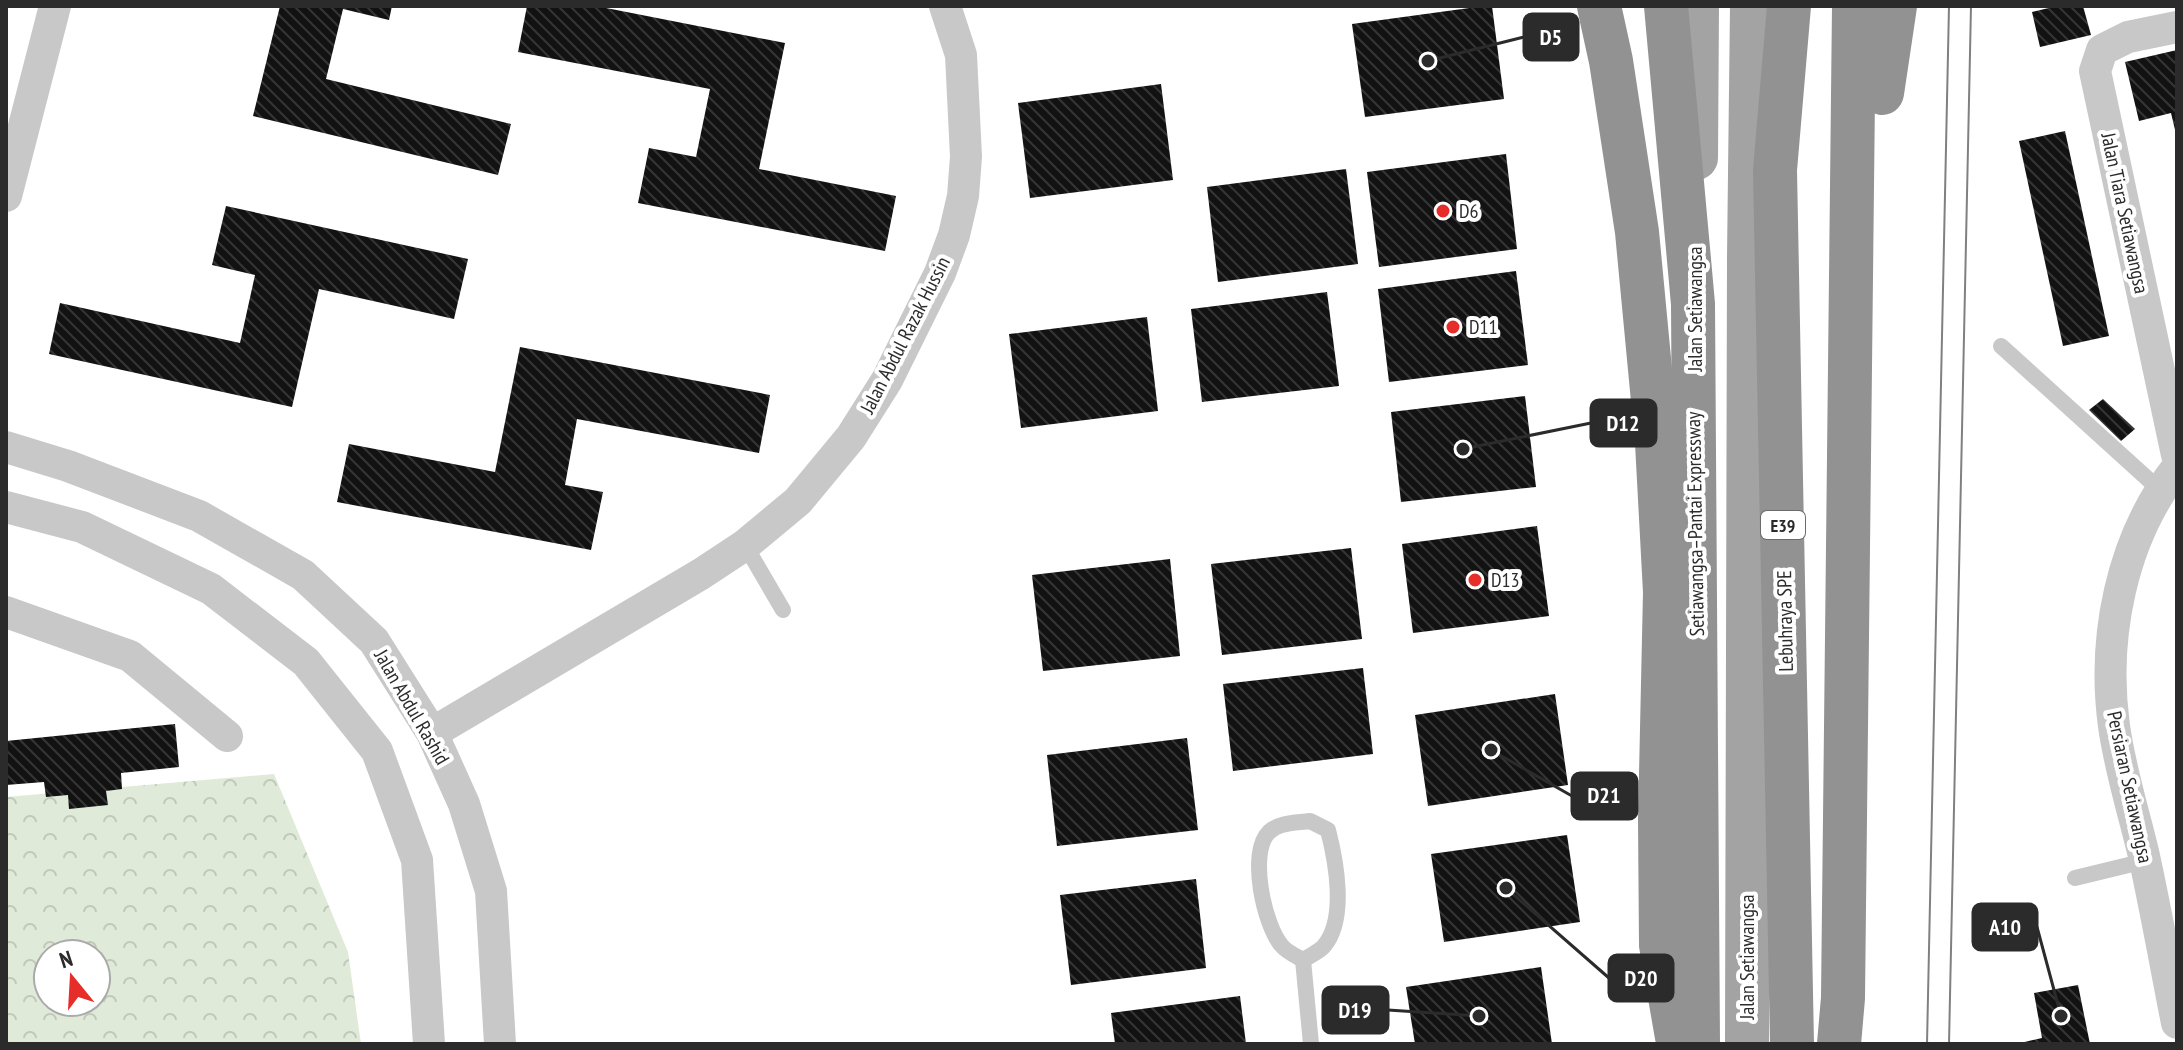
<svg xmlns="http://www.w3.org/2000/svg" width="2183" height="1050" viewBox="0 0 2183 1050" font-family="'PT Sans Narrow',sans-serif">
<defs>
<pattern id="forest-crowns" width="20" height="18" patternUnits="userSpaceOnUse" patternTransform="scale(2)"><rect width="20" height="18" fill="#e0ead8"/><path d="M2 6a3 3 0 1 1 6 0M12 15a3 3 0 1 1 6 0" fill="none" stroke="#c0c9ba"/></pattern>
<pattern id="building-back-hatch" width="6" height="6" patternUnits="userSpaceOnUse" patternTransform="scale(2)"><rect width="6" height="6" fill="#121212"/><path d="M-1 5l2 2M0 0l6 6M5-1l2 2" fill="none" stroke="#353535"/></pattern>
</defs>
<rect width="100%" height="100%" fill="#fff"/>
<path fill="url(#forest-crowns)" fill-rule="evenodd" d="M 274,774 L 348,952 L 361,1044 L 6,1044 L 6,797 ZM 48,954 L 96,954 L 96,1002 L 48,1002 Z"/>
<g fill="url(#building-back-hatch)">
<polygon points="280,6 392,6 389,20 343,9 326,79 511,124 498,175 253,116"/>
<polygon points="527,6 596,6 785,43 759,169 896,196 885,251 638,203 649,148 696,157 710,89 518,52"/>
<polygon points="1484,6 1492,6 1504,99 1365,117 1352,24"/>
<polygon points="2057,6 2083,6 2091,35 2040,47 2032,12"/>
<polygon points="2177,50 2177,134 2176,134 2171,113 2139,121 2125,62"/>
<polygon points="1161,84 1173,180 1030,198 1018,103"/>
<polygon points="2065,131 2109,336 2063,346 2019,141"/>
<polygon points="1506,154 1517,249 1379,267 1367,172"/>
<polygon points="1346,169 1358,264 1218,282 1207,187"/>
<polygon points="226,206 468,259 454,319 319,289 292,407 49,354 60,303 240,343 255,275 212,265"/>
<polygon points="1516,271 1528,365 1389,382 1378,289"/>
<polygon points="1327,292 1339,386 1202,402 1191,309"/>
<polygon points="1147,317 1158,411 1021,428 1009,334"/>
<polygon points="520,347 770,395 759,453 577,419 565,485 603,492 591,550 337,502 349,444 495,472"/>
<polygon points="1525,396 1536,487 1401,502 1391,412"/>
<polygon points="2103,399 2135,429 2121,441 2089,410"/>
<polygon points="1537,526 1549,616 1413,633 1402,544"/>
<polygon points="1351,548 1362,639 1222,655 1211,564"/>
<polygon points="1170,559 1180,656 1043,671 1032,575"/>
<polygon points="1363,668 1373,754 1233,771 1223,684"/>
<polygon points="1555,694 1568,785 1428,806 1415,715"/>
<polygon points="175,724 179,767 121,773 122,789 106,791 108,805 69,809 68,795 46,797 44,782 6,785 6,741"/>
<polygon points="1187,738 1198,830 1057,846 1047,755"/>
<polygon points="1567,835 1580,922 1444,942 1431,854"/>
<polygon points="1196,879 1206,968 1071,985 1060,895"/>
<polygon points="1541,967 1552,1044 1415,1044 1406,987"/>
<polygon points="2078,985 2090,1044 2016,1044 2042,1038 2034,993"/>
<polygon points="1240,996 1246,1044 1115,1044 1111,1013"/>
</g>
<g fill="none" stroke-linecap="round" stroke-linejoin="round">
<g stroke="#c8c8c8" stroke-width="16">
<polyline points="2001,346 2160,490"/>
<polyline points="745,545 783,610"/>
<path d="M 1310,821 L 1328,830 C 1336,861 1347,919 1324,946 C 1319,952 1309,956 1303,960 C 1296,956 1287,952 1282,946 C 1264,926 1248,852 1269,832 C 1280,822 1296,823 1310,821 Z"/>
<polyline points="2075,878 2145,861"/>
<polyline points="1303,960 1311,1044"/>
</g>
<g stroke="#c8c8c8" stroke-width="32">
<polyline points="2177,27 2128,37 2102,50 2095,71 2177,455"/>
<polyline points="6,196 55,6"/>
<polyline points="6,447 68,466 199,516 303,575 374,641 432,733 464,804 491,891 500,1044"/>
<path d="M 2177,468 C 2121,539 2102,638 2114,726 C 2120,770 2134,813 2144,856 C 2156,911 2166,967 2177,1023"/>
<polyline points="6,507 82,527 211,589 306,662 377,751 417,860 429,1044"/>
<polyline points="6,612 130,656 227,736"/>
<polyline points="432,733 701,574 745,545 798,501 851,437 887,380 940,273 954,235 963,196 966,157 961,55 945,6"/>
</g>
<g stroke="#a3a3a3" stroke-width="44">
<polyline points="1696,158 1697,6"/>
<polyline points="1747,1044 1749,258 1752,6"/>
</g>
<g stroke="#929292" stroke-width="44">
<polyline points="1599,6 1611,61 1637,232 1657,443 1665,592 1660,820 1661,945 1677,1037"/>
<polyline points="1666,6 1693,304 1698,1044"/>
<polyline points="1789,6 1775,170 1792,1044"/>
<polyline points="1882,93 1895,6"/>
<polyline points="1839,1044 1843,998 1854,6"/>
</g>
<g stroke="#808080" stroke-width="2">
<polyline points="1927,1044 1949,6"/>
<polyline points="1949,1044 1971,6"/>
</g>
</g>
<g fill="#e72d29" stroke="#fff" stroke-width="3">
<circle cx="1443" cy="211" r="8"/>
<circle cx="1453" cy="327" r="8"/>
<circle cx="1475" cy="580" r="8"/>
</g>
<g text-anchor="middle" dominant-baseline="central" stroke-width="8" stroke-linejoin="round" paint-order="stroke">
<rect fill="#fff" stroke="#6b6b6b" stroke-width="2" x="1761" y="511" width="44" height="28" rx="6"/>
<g font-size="18" font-weight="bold" fill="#2b2b2b">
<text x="1783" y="525">E39</text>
</g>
<g font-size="20" fill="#2b2b2b" stroke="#fff" text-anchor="start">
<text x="1459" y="211">D6</text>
<text x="1469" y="327">D11</text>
<text x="1491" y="580">D13</text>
</g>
<g font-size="20" fill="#2b2b2b" stroke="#fff">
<text transform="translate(2125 213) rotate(78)">Jalan Tiara Setiawangsa</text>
<text transform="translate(1695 309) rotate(-90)">Jalan Setiawangsa</text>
<text transform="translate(905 335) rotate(-63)">Jalan Abdul Razak Hussin</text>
<text transform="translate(1695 524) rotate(-91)">Setiawangsa–Pantai Expressway</text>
<text transform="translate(1785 621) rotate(-91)">Lebuhraya SPE</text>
<text transform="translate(412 707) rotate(60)">Jalan Abdul Rashid</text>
<text transform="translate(2130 787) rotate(78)">Persiaran Setiawangsa</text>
<text transform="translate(1747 957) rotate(-90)">Jalan Setiawangsa</text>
</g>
</g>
<path fill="none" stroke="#2b2b2b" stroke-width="3" d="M1428 61L1524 37M1463 449L1591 423M1491 750L1572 796M2061 1016L2037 927M1506 888L1609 978M1479 1016L1388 1010"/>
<g fill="#2b2b2b" stroke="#fff" stroke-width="3">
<circle cx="1428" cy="61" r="8"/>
<circle cx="1463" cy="449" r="8"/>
<circle cx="1491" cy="750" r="8"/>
<circle cx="2061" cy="1016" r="8"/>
<circle cx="1506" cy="888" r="8"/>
<circle cx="1479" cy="1016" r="8"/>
</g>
<g fill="#2b2b2b" stroke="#2b2b2b" stroke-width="3">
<rect x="1524" y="14" width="54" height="46" rx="8"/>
<rect x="1591" y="400" width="65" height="46" rx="8"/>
<rect x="1572" y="773" width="65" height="46" rx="8"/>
<rect x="1973" y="904" width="64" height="46" rx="8"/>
<rect x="1609" y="955" width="64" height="46" rx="8"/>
<rect x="1323" y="987" width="65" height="46" rx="8"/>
</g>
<g font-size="22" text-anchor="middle" font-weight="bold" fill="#fff">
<text x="1551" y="45">D5</text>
<text x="1623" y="431">D12</text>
<text x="1604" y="803">D21</text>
<text x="2005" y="935">A10</text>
<text x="1641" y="986">D20</text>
<text x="1355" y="1018">D19</text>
</g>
<rect width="2183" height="1050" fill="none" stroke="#2b2b2b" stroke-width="16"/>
<g transform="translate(72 978) rotate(342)"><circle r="38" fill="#ffffff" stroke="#aaaaaa" stroke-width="2"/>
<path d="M0-6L14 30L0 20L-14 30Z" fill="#e72d29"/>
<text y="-12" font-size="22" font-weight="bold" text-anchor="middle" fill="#2b2b2b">N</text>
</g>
</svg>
